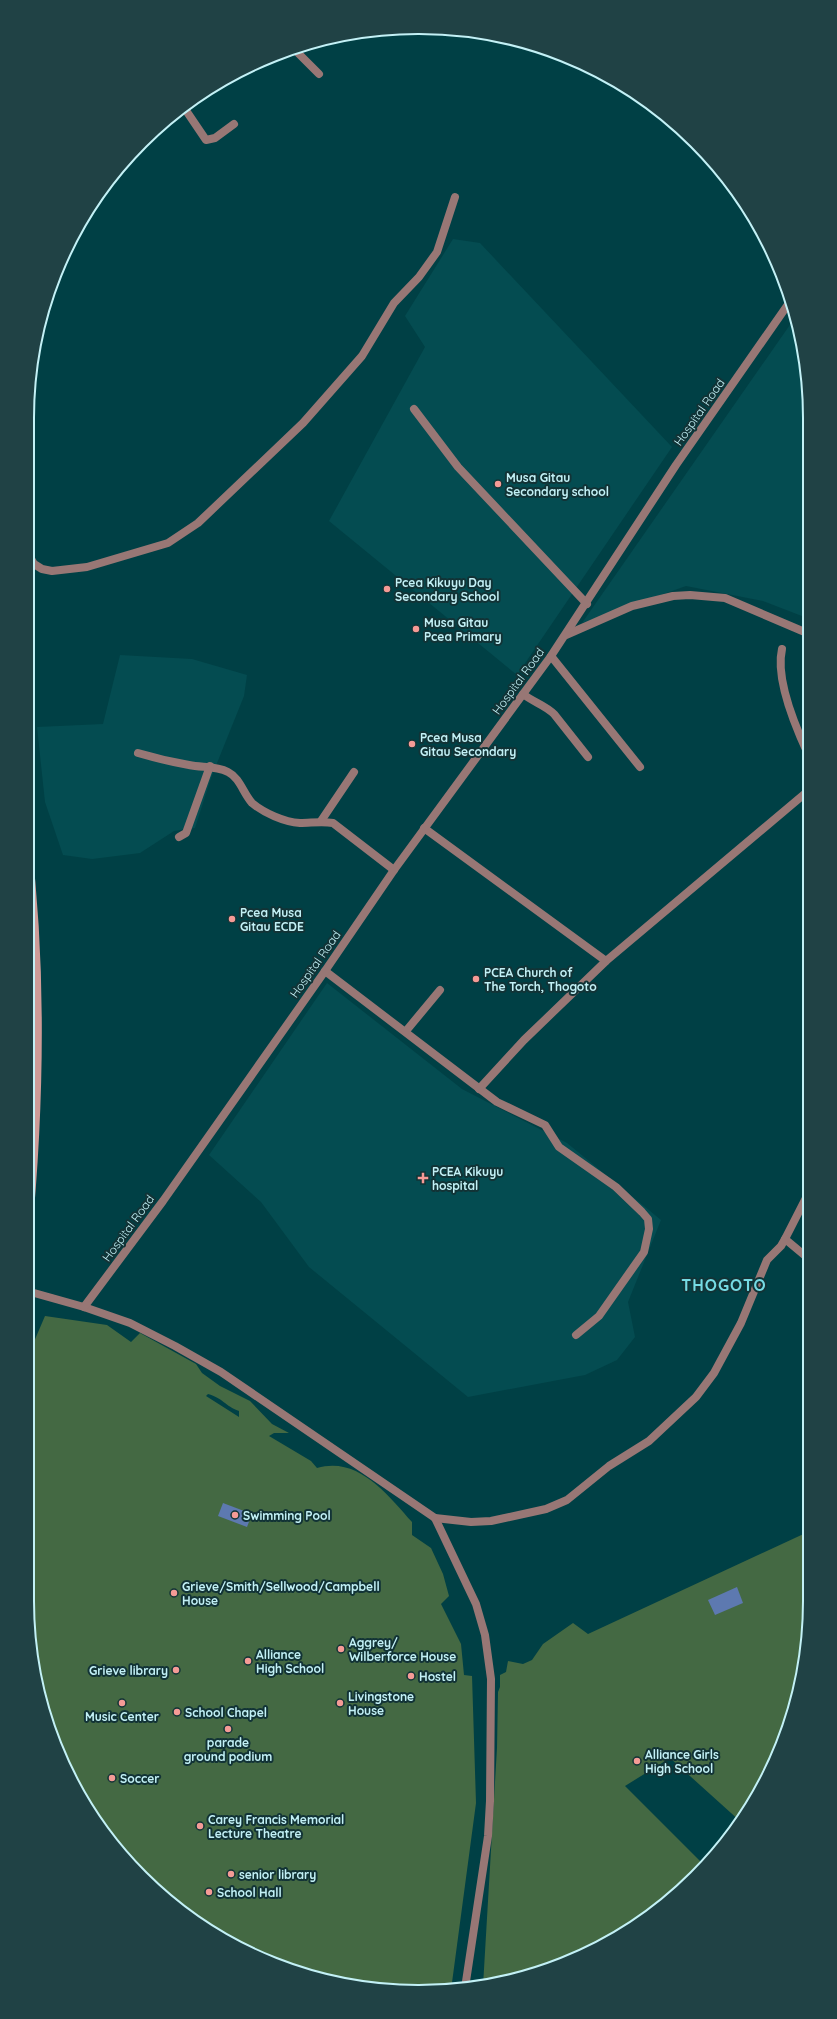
<svg xmlns="http://www.w3.org/2000/svg" width="837" height="2019" viewBox="0 0 837 2019" font-family="Quicksand,sans-serif">
<rect width="100%" height="100%" fill="#004045"/>
<g fill="#044c51">
<polygon points="453,239 480,243 672,447 517,675 329,521 425,347 405,316"/>
<polygon points="794,319 807,367 807,618 763,601 686,586 582,623"/>
<polygon points="120,655 192,659 247,675 244,696 211,778 195,828 174,831 140,853 92,859 63,855 45,802 37,727 103,724"/>
<polygon points="327,983 462,1089 567,1143 661,1220 628,1302 635,1337 617,1360 585,1375 468,1397 309,1267 261,1202 209,1155"/>
</g>
<g fill="#446943" fill-rule="evenodd">
<path d="M 45,1316 L 107,1325 L 131,1342 L 140,1333 L 196,1364 L 202,1373 L 220,1386 L 250,1401 L 272,1424 L 289,1433 L 274,1433 L 269,1436 L 311,1461 L 317,1468 C 358,1456 387,1494 412,1522 L 412,1535 L 431,1548 L 443,1574 L 449,1596 L 441,1604 L 461,1644 L 464,1675 L 472,1676 L 476,1803 L 451,1990 L 367,1989 L 293,1971 L 223,1940 L 161,1895 L 124,1858 L 79,1796 L 48,1727 L 34,1677 L 27,1600 L 27,1358 ZM 208,1394 C 223,1398 225,1406 239,1411 L 239,1417 L 206,1396 Z"/>
<path d="M 810,1531 C 810,1571 813,1613 806,1653 C 796,1713 775,1770 741,1822 L 670,1758 L 625,1786 L 704,1865 L 677,1895 L 614,1939 L 568,1962 L 495,1984 L 483,1986 L 497,1748 L 498,1692 L 500,1687 L 500,1675 L 506,1672 L 508,1661 L 523,1664 L 532,1660 L 543,1644 L 573,1623 L 588,1634 Z"/>
</g>
<g fill="#5d79b0">
<polygon points="223,1503 252,1514 247,1527 218,1516"/>
<polygon points="737,1587 743,1603 715,1615 708,1600"/>
</g>
<g fill="none" stroke-linecap="round" stroke-linejoin="round">
<g stroke="#987775" stroke-width="8">
<polyline points="294,49 319,74"/>
<polyline points="183,106 206,140 215,138 234,124"/>
<polyline points="414,409 458,467 587,604"/>
<polyline points="27,552 34,564 42,569 52,571 87,567 168,543 198,523 303,423 362,356 394,303 419,277 437,252 455,197"/>
<polyline points="566,635 632,606 673,596 690,595 725,598 807,633"/>
<path d="M 782,649 C 775,679 795,726 808,754"/>
<polyline points="551,656 640,767"/>
<path d="M 523,694 C 533,702 545,705 554,714 L 588,757"/>
<path d="M 138,753 C 155,758 172,762 189,765 C 202,768 215,765 228,772 C 240,778 243,793 252,803 C 264,813 284,822 300,823 C 311,823 322,821 333,823 L 394,870"/>
<polyline points="321,821 354,772"/>
<polyline points="424,828 606,961"/>
<polyline points="179,837 186,833 210,766"/>
<polyline points="325,971 497,1102 545,1125 559,1147 616,1187 642,1212 648,1219 649,1229 644,1252 599,1316 576,1335"/>
<polyline points="406,1031 440,990"/>
<polyline points="479,1089 524,1040 606,961 808,791"/>
<polyline points="809,1192 785,1239 809,1259"/>
<polyline points="27,1291 84,1307 130,1323 175,1346 221,1372 435,1518 476,1604 485,1635 491,1679 490,1801 488,1836 465,1988"/>
<polyline points="84,1307 163,1201 325,971 394,870 551,656 676,465 789,303"/>
<polyline points="435,1518 471,1522 491,1521 546,1509 567,1500 609,1466 649,1441 696,1397 714,1373 741,1323 767,1260 781,1246 785,1239"/>
</g>
<path stroke="#ce9b97" stroke-width="8" d="M 27,840 C 43,974 40,1110 27,1244"/>
</g>
<g fill="#f59b96" stroke="#123336" stroke-width="1.5">
<circle cx="498" cy="484" r="4"/>
<circle cx="387" cy="589" r="4"/>
<circle cx="416" cy="629" r="4"/>
<circle cx="412" cy="744" r="4"/>
<circle cx="232" cy="919" r="4"/>
<circle cx="476" cy="979" r="4"/>
<path d="M421 1172h4v4h4v4h-4v4h-4v-4h-4v-4h4z"/>
<circle cx="235" cy="1515" r="4"/>
<circle cx="174" cy="1593" r="4"/>
<circle cx="341" cy="1649" r="4"/>
<circle cx="248" cy="1661" r="4"/>
<circle cx="176" cy="1670" r="4"/>
<circle cx="411" cy="1676" r="4"/>
<circle cx="122" cy="1703" r="4"/>
<circle cx="340" cy="1703" r="4"/>
<circle cx="177" cy="1712" r="4"/>
<circle cx="228" cy="1729" r="4"/>
<circle cx="637" cy="1761" r="4"/>
<circle cx="112" cy="1778" r="4"/>
<circle cx="200" cy="1826" r="4"/>
<circle cx="231" cy="1874" r="4"/>
<circle cx="209" cy="1892" r="4"/>
</g>
<g text-anchor="middle" dominant-baseline="central" stroke-width="4" stroke-linejoin="round" paint-order="stroke">
<g font-size="12" fill="#c3f1f6" stroke="#123336">
<text transform="translate(699 412) rotate(-55)">Hospital Road</text>
<text transform="translate(518 681) rotate(-54)">Hospital Road</text>
<text transform="translate(315 964) rotate(-55)">Hospital Road</text>
<text transform="translate(128 1228) rotate(-54)">Hospital Road</text>
</g>
<g font-size="12" font-weight="bold" fill="#c3f1f6" stroke="#123336" text-anchor="start">
<text x="506" y="477">Musa Gitau<tspan x="506" dy="14">Secondary school</tspan></text>
<text x="395" y="582">Pcea Kikuyu Day<tspan x="395" dy="14">Secondary School</tspan></text>
<text x="424" y="622">Musa Gitau<tspan x="424" dy="14">Pcea Primary</tspan></text>
<text x="420" y="737">Pcea Musa<tspan x="420" dy="14">Gitau Secondary</tspan></text>
<text x="240" y="912">Pcea Musa<tspan x="240" dy="14">Gitau ECDE</tspan></text>
<text x="484" y="972">PCEA Church of<tspan x="484" dy="14">The Torch, Thogoto</tspan></text>
<text x="432" y="1171">PCEA Kikuyu<tspan x="432" dy="14">hospital</tspan></text>
<text x="243" y="1515">Swimming Pool</text>
<text x="182" y="1586">Grieve/Smith/Sellwood/Campbell<tspan x="182" dy="14">House</tspan></text>
<text x="349" y="1642">Aggrey/<tspan x="349" dy="14">Wilberforce House</tspan></text>
<text x="256" y="1654">Alliance<tspan x="256" dy="14">High School</tspan></text>
<text x="168" y="1670" text-anchor="end">Grieve library</text>
<text x="419" y="1676">Hostel</text>
<text x="348" y="1696">Livingstone<tspan x="348" dy="14">House</tspan></text>
<text x="185" y="1712">School Chapel</text>
<text x="122" y="1716" text-anchor="middle">Music Center</text>
<text x="228" y="1742" text-anchor="middle">parade<tspan x="228" dy="14">ground podium</tspan></text>
<text x="645" y="1754">Alliance Girls<tspan x="645" dy="14">High School</tspan></text>
<text x="120" y="1778">Soccer</text>
<text x="208" y="1819">Carey Francis Memorial<tspan x="208" dy="14">Lecture Theatre</tspan></text>
<text x="239" y="1874">senior library</text>
<text x="217" y="1892">School Hall</text>
</g>
<g font-size="16" font-weight="bold" letter-spacing="1" fill="#75dbe4" stroke="#123336">
<text x="724" y="1285">THOGOTO</text>
</g>
</g>
<path d="M0 0H837V2019H0ZM418 34H419A384 384 0 0 1 803 418V1601A384 384 0 0 1 419 1985H418A384 384 0 0 1 34 1601V418A384 384 0 0 1 418 34Z" fill="#204245" fill-rule="evenodd"/>
<path fill="none" stroke="#c3f1f6" stroke-width="2" d="M418 34H419A384 384 0 0 1 803 418V1601A384 384 0 0 1 419 1985H418A384 384 0 0 1 34 1601V418A384 384 0 0 1 418 34Z"/>
</svg>
